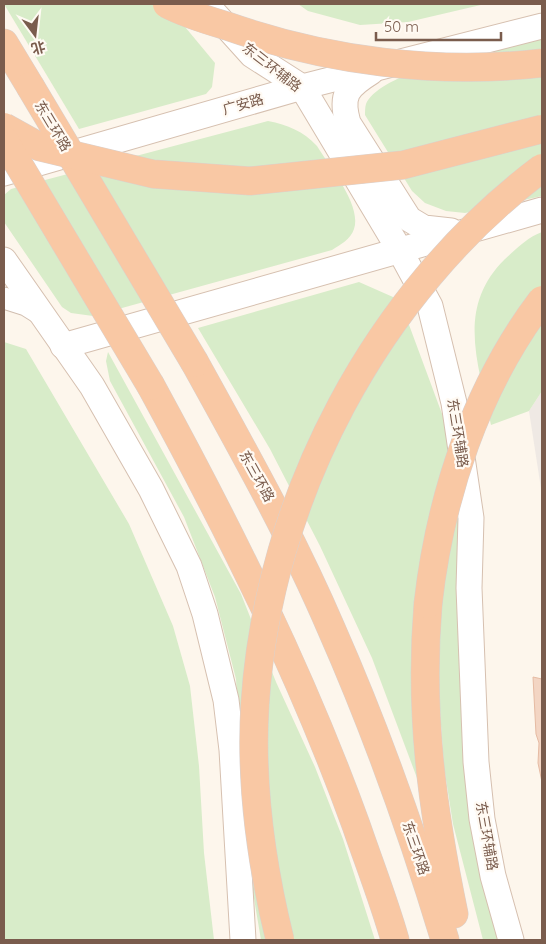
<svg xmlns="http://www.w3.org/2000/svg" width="546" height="944" viewBox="0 0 546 944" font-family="Quicksand,'Noto Sans SC',sans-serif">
<rect width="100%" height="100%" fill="#fdf6ec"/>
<polygon fill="#efe9e4" points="542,391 542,495 529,411"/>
<g fill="#d8ecc9">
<polygon points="4,4 166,4 215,63 212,87 206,94 79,129"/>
<polygon points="298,4 485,4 408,22 360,25 308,11"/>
<path d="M 542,36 L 542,196 L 465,213 L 446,211 L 425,203 L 412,191 L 365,115 C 365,112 365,107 366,104 C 381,70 506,45 542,36 Z"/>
<path d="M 268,121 C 288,125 303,131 317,146 C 329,166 362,205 354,229 C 351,239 340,245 332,250 L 93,316 L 71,313 L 62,307 L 4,222 L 4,195 L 11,189 Z"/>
<path d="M 542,232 L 542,391 L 529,411 L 491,425 C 479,365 455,308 505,259 C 516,249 528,237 542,232 Z"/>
<polygon points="359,282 393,297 405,314 445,422 458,493 464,574 507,940 483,940 453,824 444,767 439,696 420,568 413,647 423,794 372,658 320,546 270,449 198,328"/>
<polygon points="4,342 26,349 129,524 173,626 190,686 199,766 204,853 214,940 4,940"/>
<polygon points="108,352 241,594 276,682 315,767 343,839 375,940 261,940 245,845 236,679 215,597 184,517 110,381 106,361"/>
</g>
<polygon fill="#f3d5c3" stroke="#e6bba3" points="533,677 542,679 542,782 538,763 539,743 536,734"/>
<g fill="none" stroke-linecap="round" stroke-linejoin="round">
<g stroke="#d1beb0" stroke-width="23">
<polyline id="tertiary" points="4,298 26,305 42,315"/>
</g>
<g stroke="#d6c0b0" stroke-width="27">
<g id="secondary">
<polyline points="206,4 252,55 302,87 399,249 430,306 454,403 471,518 469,588 476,762 482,819 493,876 511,940"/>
<path d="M 371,72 C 347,87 340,95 348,123 L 409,219 L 424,228 L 451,231"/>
<polyline points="4,173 302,87 542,26"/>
<polyline points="4,260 92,386 151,489 189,566 205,614 226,700 232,750 243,940"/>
<polyline points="63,346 542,210"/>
</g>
</g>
<g stroke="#dad1cd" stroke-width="29">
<g id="trunk">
<polyline points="4,43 30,86"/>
<path d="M 195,363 C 243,450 292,537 331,628 C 376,730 413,834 445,940"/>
<path d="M 151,386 C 229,529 301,673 356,825 C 369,863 384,901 395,940"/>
<path d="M 428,604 C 419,712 432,808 454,914"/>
</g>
</g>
<use href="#tertiary" stroke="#fff" stroke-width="21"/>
<use href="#secondary" stroke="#fff" stroke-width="25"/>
<use href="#trunk" stroke="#f9c8a4" stroke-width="28"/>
<g stroke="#dad1cd" stroke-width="29" stroke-linecap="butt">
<g id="trunk-bridge">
<path d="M 167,4 C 186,14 207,20 227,26 C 327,61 437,75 542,63"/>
<polyline points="30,86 195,363"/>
<polyline points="4,127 40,147 153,174 250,181 403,165 542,129"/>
<polyline points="4,140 151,386"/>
<path d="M 428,604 C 440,497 476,387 542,300"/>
<path d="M 280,940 C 261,863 250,783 255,704 C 268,498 377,292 542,168"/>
</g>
</g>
<use href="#trunk-bridge" stroke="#f9c8a4" stroke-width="28"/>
</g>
<g text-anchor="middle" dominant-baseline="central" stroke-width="4.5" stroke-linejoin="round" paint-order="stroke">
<g font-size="14" fill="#7a5c4d" stroke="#fffaf3">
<text transform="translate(272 67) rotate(38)">东三环辅路</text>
<text transform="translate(243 104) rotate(-16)">广安路</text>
<text transform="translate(53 126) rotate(59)">东三环路</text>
<text transform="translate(458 433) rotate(81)">东三环辅路</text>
<text transform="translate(257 476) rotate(61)">东三环路</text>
<text transform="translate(487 836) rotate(80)">东三环辅路</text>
<text transform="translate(416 848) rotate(71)">东三环路</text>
</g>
</g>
<rect width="546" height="944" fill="none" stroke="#7a5c4d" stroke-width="10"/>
<g transform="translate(35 35) rotate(165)" stroke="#fffaf3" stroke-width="4" paint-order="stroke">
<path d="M0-4L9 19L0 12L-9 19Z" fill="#7a5c4d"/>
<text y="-8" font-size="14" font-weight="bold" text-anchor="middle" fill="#7a5c4d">北</text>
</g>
<path d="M376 32v8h125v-8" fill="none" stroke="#7a5c4d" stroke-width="2.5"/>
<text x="384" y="32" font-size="15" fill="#7a5c4d" stroke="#fffaf3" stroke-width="4" paint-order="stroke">50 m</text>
</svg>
